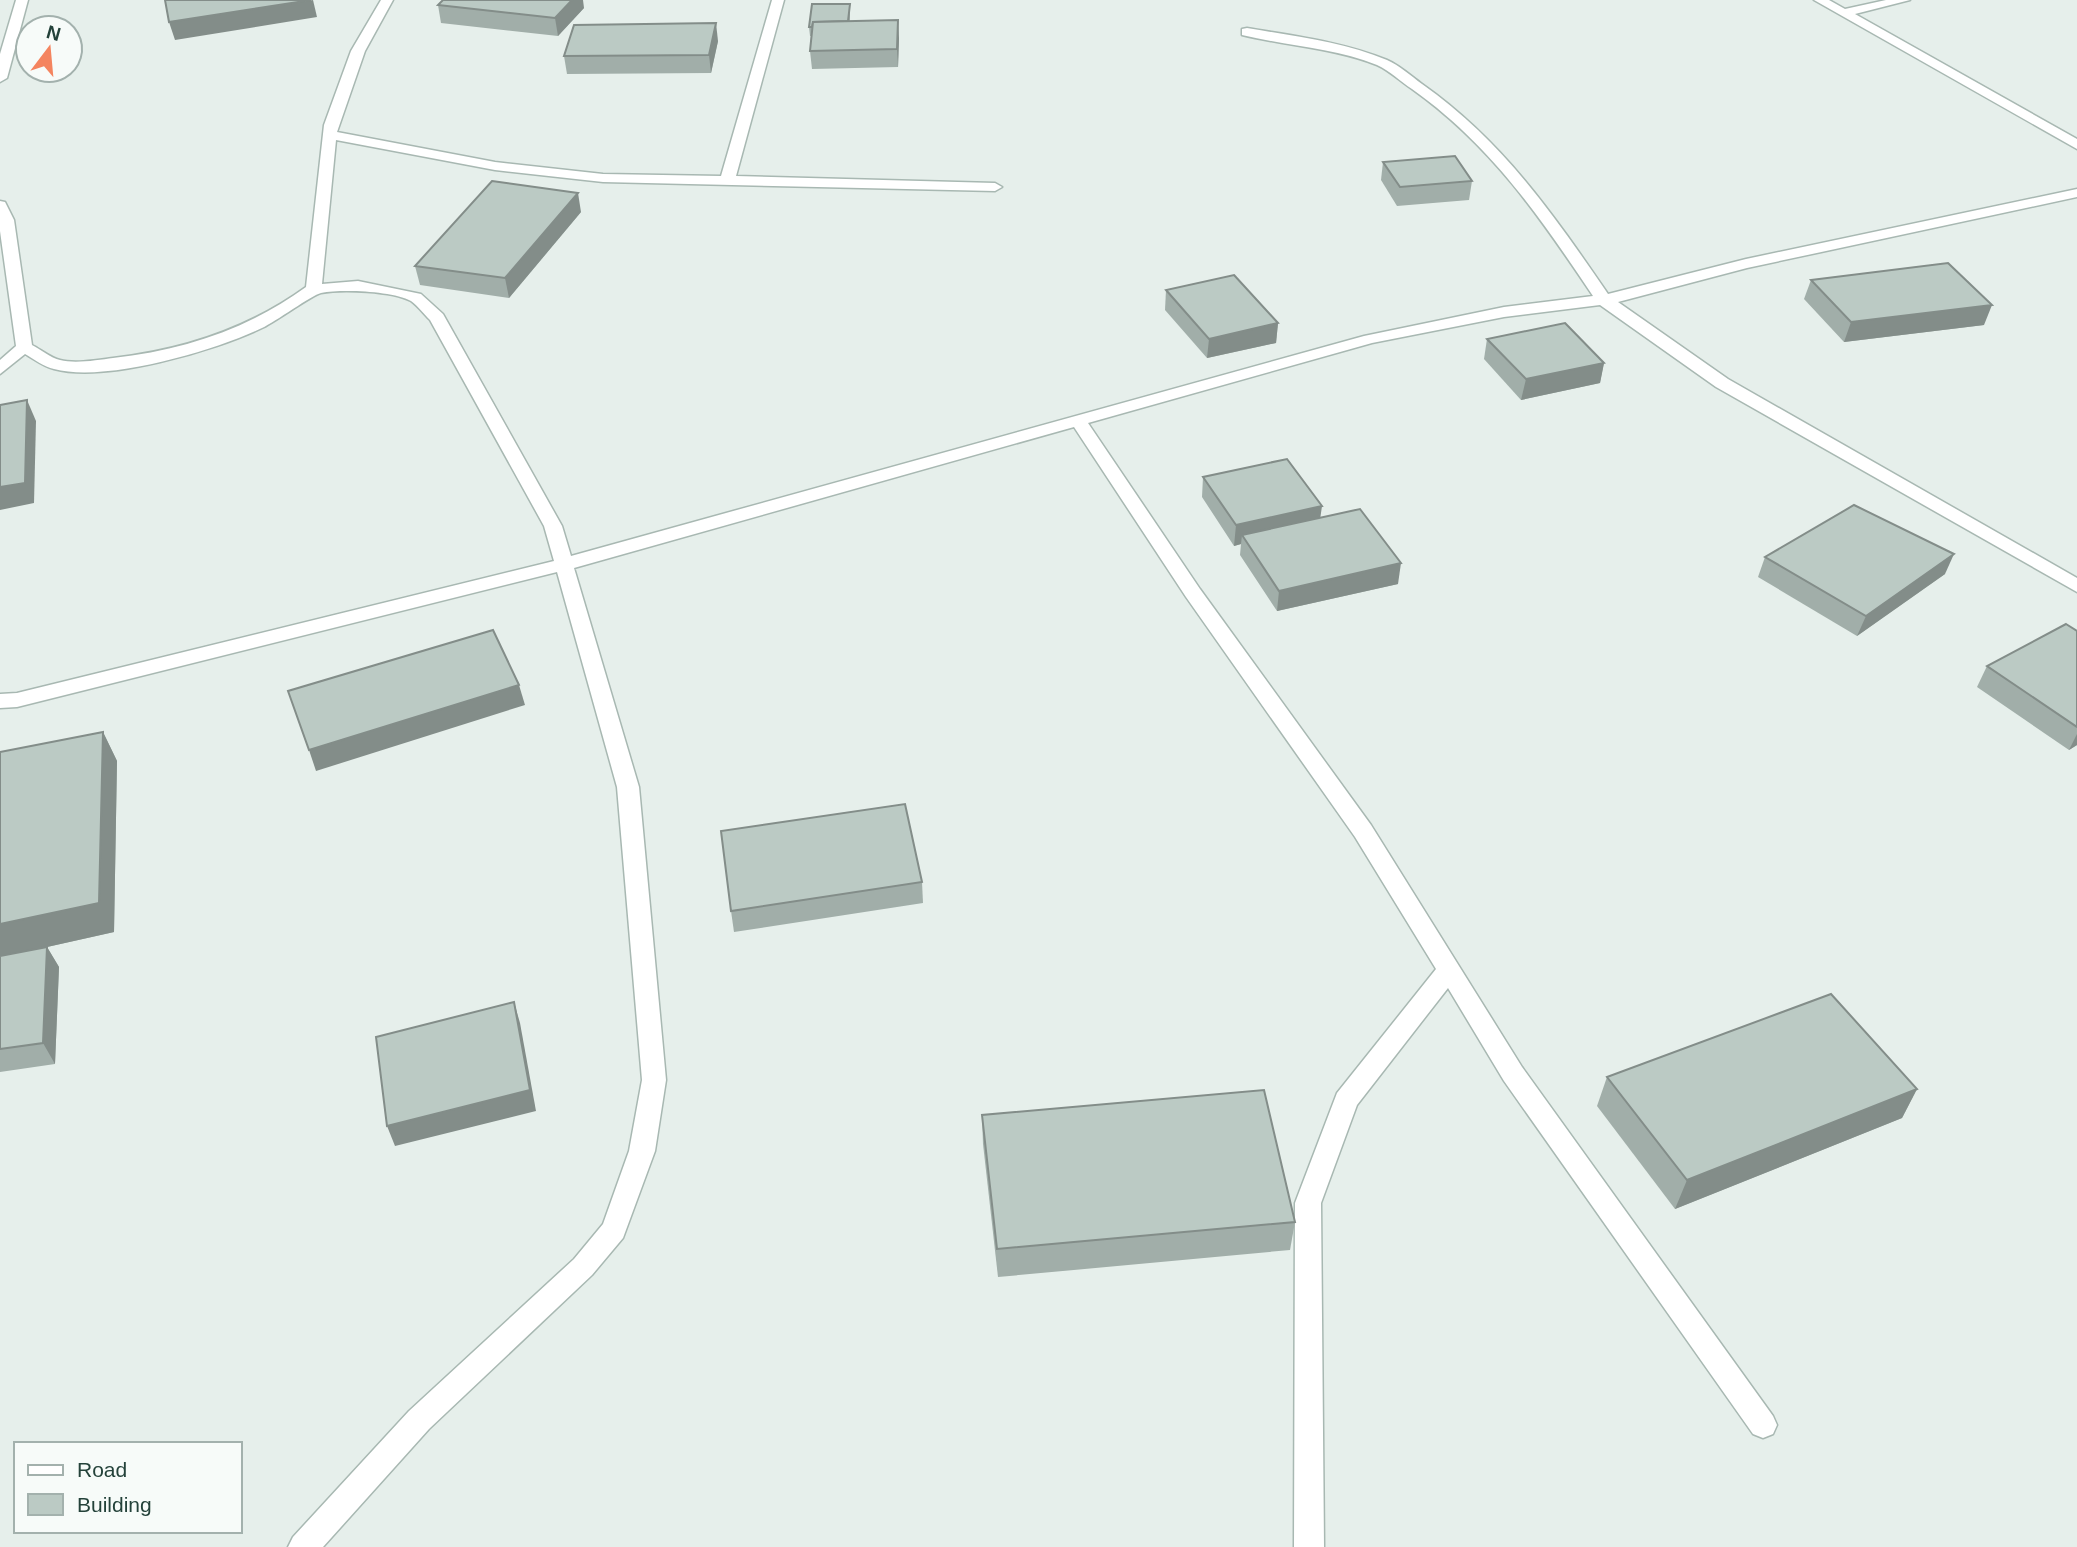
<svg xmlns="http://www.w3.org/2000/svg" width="2077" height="1547" viewBox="0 0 2077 1547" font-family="Arial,sans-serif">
<rect width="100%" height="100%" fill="#e6efeb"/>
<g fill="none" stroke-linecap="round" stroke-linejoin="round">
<g stroke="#a8b8b2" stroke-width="3">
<g id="minor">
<polygon points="16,0 28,0 7,78 0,82 0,54"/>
<path d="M 381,0 L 393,0 L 365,51 L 337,132 L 495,162 L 603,174 L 721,176 L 772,0 L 784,0 L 736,176 L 995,183 L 1002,187 L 995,191 L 603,182 L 495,170 L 336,140 L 322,284 L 358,281 L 421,294 L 443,314 L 562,526 L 571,556 L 1364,336 L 1504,307 L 1593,296 C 1540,217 1491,145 1412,89 C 1401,82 1389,70 1377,65 C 1334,48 1287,46 1242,35 L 1242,29 L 1247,28 C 1293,36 1344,42 1387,60 C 1399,65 1411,76 1422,84 C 1503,141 1553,214 1608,294 L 1746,259 L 2077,189 L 2077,197 L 1747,268 L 1618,302 L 1728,379 L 2077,578 L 2077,592 L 1716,387 L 1600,305 L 1504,317 L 1372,343 L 1088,423 L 1200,589 L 1371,825 L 1522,1067 L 1773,1416 L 1777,1425 L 1773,1434 L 1763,1438 L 1753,1434 L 1504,1081 L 1448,988 L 1357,1105 L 1321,1203 L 1324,1547 L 1294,1547 L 1295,1203 L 1337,1093 L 1436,969 L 1355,837 L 1186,597 L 1074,427 L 574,568 L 639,787 L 666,1080 L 655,1151 L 623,1238 L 592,1275 L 429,1429 L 323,1547 L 288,1547 L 293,1537 L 409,1411 L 574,1259 L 603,1224 L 629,1151 L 642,1080 L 617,787 L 557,572 L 17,707 L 0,708 L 0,694 L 17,693 L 554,561 L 544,526 L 430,320 C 424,314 418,306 411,301 C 392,291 342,289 321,293 C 312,295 275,322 262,328 C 214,351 105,383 54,369 C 44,367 34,359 25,354 L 0,374 L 0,360 L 16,346 L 0,231 L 0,201 L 5,202 L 14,220 L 32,345 C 40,349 51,358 60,360 C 75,364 98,360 113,358 C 184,350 248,329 306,287 L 324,125 L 351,51 Z"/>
<polygon points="1814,0 1829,0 1845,9 1886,0 1910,0 1855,14 2077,139 2077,149"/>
</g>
</g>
<use href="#minor" fill="#fff" fill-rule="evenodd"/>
</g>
<g fill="#a1aea9">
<polygon points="850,4 850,21 899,38 898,67 812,69 810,51 811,36 810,36 809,27"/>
<polygon points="438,5 584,8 558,36 441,23"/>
<polygon points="718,41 711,73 567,74 564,56"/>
<polygon points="1383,162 1472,181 1469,200 1397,206 1381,180"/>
<polygon points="581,212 509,298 420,285 415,266"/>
<polygon points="1811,280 1984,325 1844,342 1804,299"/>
<polygon points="1166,290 1278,323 1276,343 1207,358 1165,310"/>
<polygon points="1487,339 1604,363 1600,383 1521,400 1484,359"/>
<polygon points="1203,477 1320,518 1398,584 1277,611 1240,555 1241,544 1234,546 1202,497"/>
<polygon points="1765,557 1945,574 1857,636 1758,577"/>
<polygon points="2077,631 2077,745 2069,750 1977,687 1987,666"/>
<polygon points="103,732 117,761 114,932 47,947 59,967 55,1064 0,1072 0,752"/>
<polygon points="922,882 923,903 734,932 731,911"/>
<polygon points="1607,1077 1917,1089 1902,1118 1675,1209 1597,1106"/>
<polygon points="982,1115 1295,1222 1290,1250 998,1277 983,1144"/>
</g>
<g fill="#838d89">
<polygon points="313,0 317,17 175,40 169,22"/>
<polygon points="572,0 583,0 584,8 558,36 555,18"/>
<polygon points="898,20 899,38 898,67 897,49"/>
<polygon points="716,23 718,41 711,73 709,55"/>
<polygon points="578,193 581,212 509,298 505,278"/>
<polygon points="1992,305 1984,325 1844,342 1851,322"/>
<polygon points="1278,323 1276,343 1207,358 1209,339"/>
<polygon points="1604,363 1600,383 1521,400 1526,379"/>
<polygon points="27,400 36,421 34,503 0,510 0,487"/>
<polygon points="1322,506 1319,527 1242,535 1241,544 1234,546 1236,525"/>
<polygon points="1954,554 1945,574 1857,636 1866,616"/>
<polygon points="1401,563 1398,584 1277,611 1279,591"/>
<polygon points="519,685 525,705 316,771 309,750"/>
<polygon points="103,732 117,761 114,932 47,947 59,967 55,1064 43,1043 0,957 0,924"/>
<polygon points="2077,734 2077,745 2069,750"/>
<polygon points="514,1002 520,1023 536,1111 395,1146 387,1126"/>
<polygon points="1917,1089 1902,1118 1675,1209 1687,1180"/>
</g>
<g fill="#bbcac4" stroke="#838d89" stroke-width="2">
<polygon points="165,0 311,0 169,22"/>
<polygon points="443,0 572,0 555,18 438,5"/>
<polygon points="812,4 850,4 848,21 813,22 812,27 809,27"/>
<polygon points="898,20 897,49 810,51 813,22"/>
<polygon points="716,23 709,55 564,56 574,25"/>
<polygon points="1455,156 1472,181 1400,187 1383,162"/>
<polygon points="492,181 578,193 505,278 415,266"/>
<polygon points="1948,263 1992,305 1851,322 1811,280"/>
<polygon points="1234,275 1278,323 1209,339 1166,290"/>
<polygon points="1565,323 1604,363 1526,379 1487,339"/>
<polygon points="27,400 25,483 0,487 0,405"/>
<polygon points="1287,459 1322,506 1236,525 1203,477"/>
<polygon points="1854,505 1954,554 1866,616 1765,557"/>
<polygon points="1360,509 1401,563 1279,591 1242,535"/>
<polygon points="2066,624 2077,631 2077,727 1987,666"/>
<polygon points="493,630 519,685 309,750 288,691"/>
<polygon points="103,732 99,903 0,924 0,752"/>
<polygon points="905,804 922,882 731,911 721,831"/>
<polygon points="47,947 43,1043 0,1049 0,956"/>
<polygon points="1831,994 1917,1089 1687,1180 1607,1077"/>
<polygon points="514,1002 530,1090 387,1126 376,1037"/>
<polygon points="1264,1090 1295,1222 997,1249 982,1115"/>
</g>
<rect x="14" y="1442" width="228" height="91" fill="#f7fbf9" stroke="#a3b1ad" stroke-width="2"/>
<rect x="28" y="1465" width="35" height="10" fill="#ffffff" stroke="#a3b1ad" stroke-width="2"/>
<text x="77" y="1477" font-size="21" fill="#24423a">Road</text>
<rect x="28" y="1494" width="35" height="21" fill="#bbcac4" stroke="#a3b1ad" stroke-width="2"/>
<text x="77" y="1512" font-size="21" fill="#24423a">Building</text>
<g transform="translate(49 49) rotate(16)"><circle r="33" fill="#f7fbf9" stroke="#a3b1ad" stroke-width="2"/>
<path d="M0-5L12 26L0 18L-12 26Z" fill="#f4845f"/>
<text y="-10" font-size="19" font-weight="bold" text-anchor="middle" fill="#24423a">N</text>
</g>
</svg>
